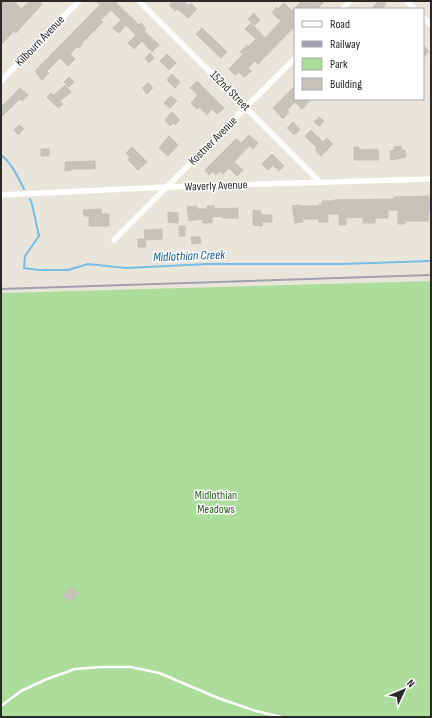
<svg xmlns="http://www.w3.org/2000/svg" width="432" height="718" viewBox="0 0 432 718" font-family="'Sofia Sans Condensed',sans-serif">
<rect width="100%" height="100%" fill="#eae5db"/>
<polygon fill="#acdd9b" points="431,281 431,717 1,717 1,293"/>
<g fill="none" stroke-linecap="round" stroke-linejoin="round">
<g stroke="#75bde6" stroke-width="2">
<path d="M 1,155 C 12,163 18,178 24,189"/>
<polyline points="30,199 32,204 39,236 25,256 24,268 39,270 68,270 88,264 126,268 208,264 342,264 431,261"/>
</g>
</g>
<g fill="#c6c3ba" stroke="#c5c1b5">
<polygon points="4,1 14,1 21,9 30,1 38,1 42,4 16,33 14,31 1,45 1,4"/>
<polygon points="95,1 114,1 139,25 141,23 146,29 144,31 159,45 152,52 142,41 134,49 128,43 136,35 126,25 119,33 113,28 121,20 111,10 101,20 103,22 82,43 83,44 78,48 77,47 70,54 75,59 68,66 60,58 47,71 49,73 42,80 35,71 100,5"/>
<polygon points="174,1 184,1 189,6 191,3 197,9 188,18 178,9 175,11 169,5"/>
<polygon points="302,1 325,1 317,9 295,9 295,26 258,64 255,61 248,68 251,71 245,77 239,72 235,75 229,69 243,54 240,52 247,45 248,47 256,39 245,29 251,23 265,38 281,21 272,13 276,7 278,9 284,3 292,11"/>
<polygon points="379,1 383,1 386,4 382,9 371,9"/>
<polygon points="254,13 260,20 255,25 248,19"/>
<polygon points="202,28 227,52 221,58 196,34"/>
<polygon points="423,45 429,51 423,58"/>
<polygon points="150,53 154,58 149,63 145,58"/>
<polygon points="167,54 176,63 169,70 160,61"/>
<polygon points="172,74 180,82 175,88 167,80"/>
<polygon points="69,77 74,82 69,87 64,82"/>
<polygon points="197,81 224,108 217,114 212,109 207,115 199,107 197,109 191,103 198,95 190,88"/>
<polygon points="148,83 153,88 147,94 142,88"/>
<polygon points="65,85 71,92 60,101 63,104 58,108 47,97 51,93 54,95"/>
<polygon points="295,86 295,99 311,99 302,109 295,102 287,110 289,112 283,119 273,108"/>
<polygon points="20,88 28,95 22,101 20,99 1,117 1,107"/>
<polygon points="171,96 177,101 170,108 164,103"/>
<polygon points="172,112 180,120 175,125 173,123 170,126 165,120"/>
<polygon points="319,117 324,121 319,126 314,122"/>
<polygon points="293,122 300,130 294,135 287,128"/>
<polygon points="19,125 24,129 18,135 14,130"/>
<polygon points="311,130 323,142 327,138 333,144 321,156 315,150 317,148 305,136"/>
<polygon points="249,135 258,143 253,149 250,145 234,162 243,170 237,176 229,168 223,174 220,171 216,175 213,171 209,175 205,170 236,139 241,143"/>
<polygon points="169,136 178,145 168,156 159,148"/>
<polygon points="401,146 401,150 405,150 406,157 391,160 390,151 394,150 394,147"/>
<polygon points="132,147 147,162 138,170 128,160 130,157 126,153"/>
<polygon points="354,147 359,147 359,150 378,149 379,160 354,160"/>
<rect x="41" y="149" width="8" height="7"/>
<polygon points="272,154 284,166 279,171 273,165 268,170 262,164"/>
<polygon points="95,161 95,169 72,169 72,170 65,171 65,162"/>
<polygon points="429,196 430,209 429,209 428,221 405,221 405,224 398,224 398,210 388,210 388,218 375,218 375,223 363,223 363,217 346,218 346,225 339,225 339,214 328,214 328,222 319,222 319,219 302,219 303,222 295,223 292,206 300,205 300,206 319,206 319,204 322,204 322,201 334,201 334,200 394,199 394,197"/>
<polygon points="197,206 197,209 207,209 207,206 214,206 214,209 238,208 238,218 222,218 222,216 212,217 212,223 203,223 202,219 189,221 187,207"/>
<polygon points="101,209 102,214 109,214 109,226 89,226 89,216 84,216 83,210"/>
<polygon points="253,210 261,211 261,215 272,215 272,222 262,222 262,226 253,225"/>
<polygon points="168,212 178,213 178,223 168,222"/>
<rect x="179" y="226" width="6" height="10"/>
<polygon points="162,229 162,239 145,240 146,247 138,247 138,239 145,239 144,230"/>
<polygon points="191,237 200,237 201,243 192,244"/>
<polygon points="72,587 78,594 70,602 63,595"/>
</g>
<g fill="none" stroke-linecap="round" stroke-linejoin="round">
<polyline stroke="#fff" stroke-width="2.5" points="1,706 21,691 47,679 75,669 101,667 131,667 159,673 218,698 256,711 281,717"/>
<g stroke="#fff" stroke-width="5.5">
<polyline points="139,1 320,182"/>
<polyline points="406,1 415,9"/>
<polyline points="343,9 350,1"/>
<polyline points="423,17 431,25"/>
<polyline points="1,81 79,1"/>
<polyline points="1,195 167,187 431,179"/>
<polyline points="114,240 295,58"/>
</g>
<polyline stroke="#9fa0b2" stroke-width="2" points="1,289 431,275"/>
</g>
<g text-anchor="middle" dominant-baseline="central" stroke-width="3" stroke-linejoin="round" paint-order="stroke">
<g font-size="12" fill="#292929" stroke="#fff">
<text transform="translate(40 41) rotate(-46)">Kilbourn Avenue</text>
<text transform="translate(230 91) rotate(45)">152nd Street</text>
<text transform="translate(213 141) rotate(-45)">Kostner Avenue</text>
<text transform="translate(216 186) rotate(-2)">Waverly Avenue</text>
</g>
<g font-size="12" fill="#26601e" stroke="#fff">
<text x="216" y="495">Midlothian<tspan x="216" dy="14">Meadows</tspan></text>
</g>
<g font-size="13" font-style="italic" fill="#165b8f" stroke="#fff">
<text transform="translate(189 256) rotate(-2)">Midlothian Creek</text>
</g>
</g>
<rect width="432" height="718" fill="none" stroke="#292929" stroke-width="4"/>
<rect x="294" y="8" width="130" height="92" fill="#ffffff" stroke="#a9a9a9"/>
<rect x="302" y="21" width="20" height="6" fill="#ffffff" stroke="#a9a9a9"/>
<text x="330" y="28" font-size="12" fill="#292929">Road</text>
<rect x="302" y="41" width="20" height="6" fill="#9fa0b2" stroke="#a9a9a9"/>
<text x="330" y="48" font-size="12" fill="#292929">Railway</text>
<rect x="302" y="58" width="20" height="12" fill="#acdd9b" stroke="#a9a9a9"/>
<text x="330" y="68" font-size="12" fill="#292929">Park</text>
<rect x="302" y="78" width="20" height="12" fill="#c6c3ba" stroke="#a9a9a9"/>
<text x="330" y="88" font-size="12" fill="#292929">Building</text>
<g transform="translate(404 690) rotate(46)" stroke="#ffffff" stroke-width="3" paint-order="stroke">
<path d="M0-3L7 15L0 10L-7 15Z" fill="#292929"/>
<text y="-6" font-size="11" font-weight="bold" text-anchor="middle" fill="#292929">N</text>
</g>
</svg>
